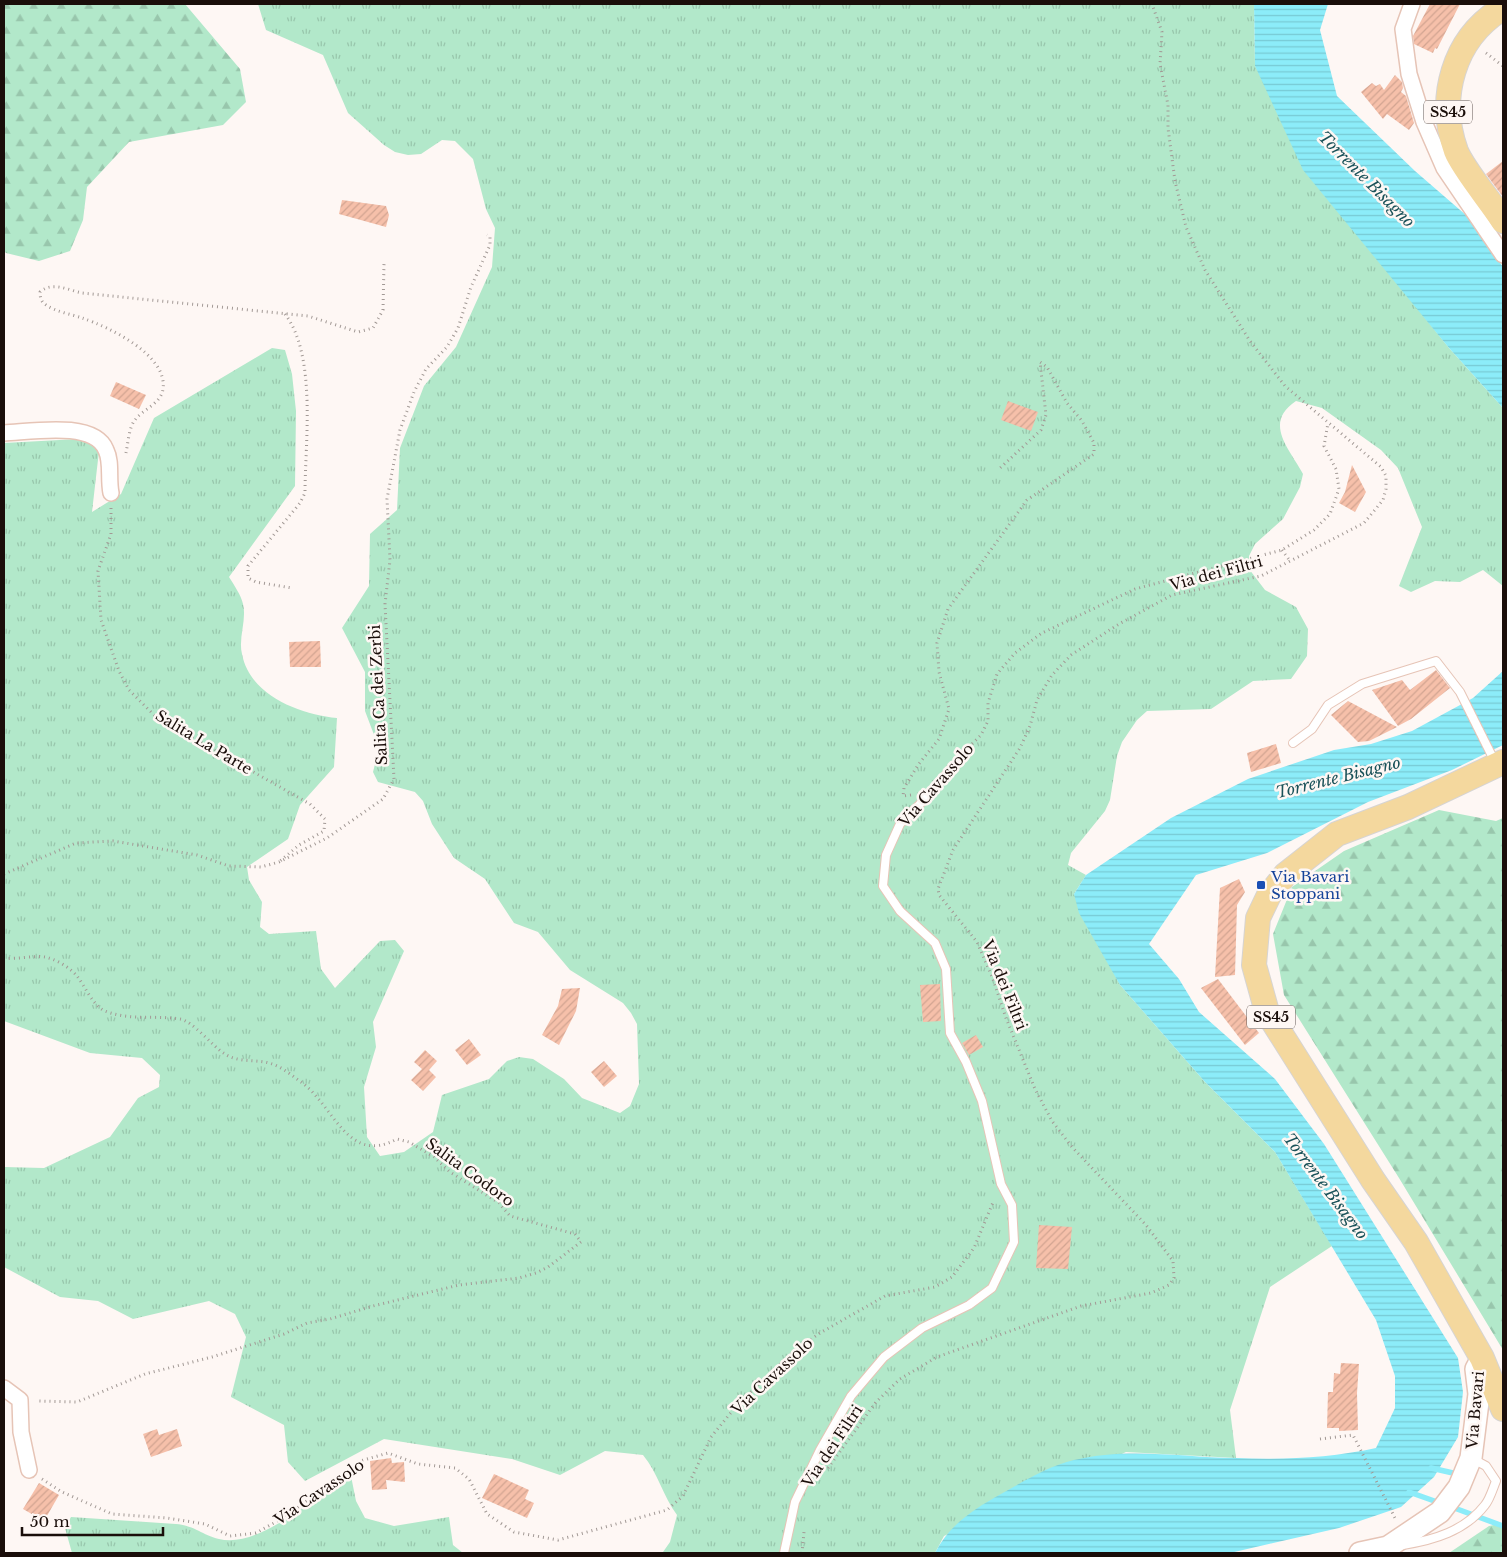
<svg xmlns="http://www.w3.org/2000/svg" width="1507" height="1557" viewBox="0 0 1507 1557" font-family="'Libre Baskerville',serif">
<defs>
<pattern id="grass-tufts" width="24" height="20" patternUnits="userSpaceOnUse" patternTransform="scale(1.25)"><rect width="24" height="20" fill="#b2e8ca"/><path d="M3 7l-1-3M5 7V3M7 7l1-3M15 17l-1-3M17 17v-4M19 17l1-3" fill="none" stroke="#98c6ac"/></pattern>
<pattern id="forest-firs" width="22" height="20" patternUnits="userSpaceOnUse" patternTransform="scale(1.25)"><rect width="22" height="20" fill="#b2e8ca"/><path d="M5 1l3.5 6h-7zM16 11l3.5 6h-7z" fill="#98c6ac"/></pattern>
<pattern id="water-rules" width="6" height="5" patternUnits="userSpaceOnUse" patternTransform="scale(1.25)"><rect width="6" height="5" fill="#8cecf9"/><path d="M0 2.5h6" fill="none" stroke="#78c9d4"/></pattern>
<pattern id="building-hatch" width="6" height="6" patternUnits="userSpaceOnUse" patternTransform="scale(1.25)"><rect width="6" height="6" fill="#f6c0aa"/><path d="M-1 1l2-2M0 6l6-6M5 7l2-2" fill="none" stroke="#d2a491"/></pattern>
</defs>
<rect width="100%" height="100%" fill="#fef7f4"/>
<g fill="url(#grass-tufts)">
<path d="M 258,4 L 1254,4 L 1255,66 L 1394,279 L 1449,348 L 1503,408 L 1503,586 L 1483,570 L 1460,582 L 1435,581 L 1411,592 L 1399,586 L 1422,527 L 1398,468 L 1381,450 L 1322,408 L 1296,401 C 1263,423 1289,448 1303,474 L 1300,487 L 1283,519 L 1255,544 L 1249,556 L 1249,569 L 1265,590 L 1296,607 L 1308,629 L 1307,656 L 1291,679 L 1253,681 L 1211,709 L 1147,711 L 1137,720 L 1122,742 L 1117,756 L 1110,800 L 1105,811 L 1071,853 L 1068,865 L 1086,875 L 1074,894 L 1120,985 L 1205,1082 L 1275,1152 L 1332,1246 L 1270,1287 L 1230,1410 L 1236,1458 L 1126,1452 L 944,1536 L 935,1553 L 650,1553 L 663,1552 L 670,1542 L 677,1515 C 663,1496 658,1473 643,1455 L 605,1451 L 560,1475 L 512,1459 L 384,1439 L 305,1481 L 288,1462 L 284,1425 L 231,1397 L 246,1337 L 235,1314 L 209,1301 L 133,1319 L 98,1301 L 60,1297 L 4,1267 L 4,1167 L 44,1168 L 110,1137 L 138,1098 L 159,1087 L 160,1075 L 142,1058 L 90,1053 L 4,1021 L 4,443 L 78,439 L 90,442 L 99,451 L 92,512 L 121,494 L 154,418 L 272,348 L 285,350 L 292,374 L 296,411 L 295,486 L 229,577 C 234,585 241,595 243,604 C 247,620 238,638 242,654 C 250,696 300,714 337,718 L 334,767 L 300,805 L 288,839 L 247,867 L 249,880 L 262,902 L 260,927 L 269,934 L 316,931 L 321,969 L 335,988 L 380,941 L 395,940 L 404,951 L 373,1022 L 376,1047 L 364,1087 L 367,1137 L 380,1156 L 404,1152 L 433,1132 L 442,1095 L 489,1079 L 507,1061 L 519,1057 L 533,1059 L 564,1079 L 582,1098 L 620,1113 L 630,1106 L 639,1084 L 637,1024 L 631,1013 L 623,1003 L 570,970 L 538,932 L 514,923 L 485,879 L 454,858 L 432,824 L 423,801 L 415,792 L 378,782 L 373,772 L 379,748 L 365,711 L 365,672 L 342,628 L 369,586 L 370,534 L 397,510 L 400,448 L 424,386 L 456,347 L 492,267 L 495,228 L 486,209 L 473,159 L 455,141 L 442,140 L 421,154 L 408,155 L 395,152 L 384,145 L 348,113 L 323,55 L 266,30 Z"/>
<path d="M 350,1471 L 356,1501 L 365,1518 L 394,1526 L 449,1517 L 453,1545 L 463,1553 L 72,1553 L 65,1528 L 71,1517 L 176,1524 C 196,1526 202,1535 219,1539 C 260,1549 319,1494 350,1471 Z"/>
</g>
<g fill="url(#forest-firs)">
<polygon points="4,4 185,4 240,69 246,102 223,125 129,142 87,187 83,220 70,251 39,261 6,253 4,251"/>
<polygon points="1439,810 1496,821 1503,818 1503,1350 1399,1178 1284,995 1273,934 1292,887 1344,851"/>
<polygon points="1503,1523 1503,1553 1449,1553 1489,1526"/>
</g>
<g fill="url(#water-rules)">
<polygon points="1254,4 1328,4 1320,30 1337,96 1415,171 1467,216 1503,267 1503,408 1449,348 1303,170 1255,66"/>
<path d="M 1503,671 L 1503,745 L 1452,770 L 1368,802 L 1267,853 L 1196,875 L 1149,944 L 1179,979 L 1199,1012 L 1275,1079 L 1324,1144 L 1458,1358 L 1463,1392 L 1458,1437 L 1434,1477 L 1401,1507 L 1339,1528 L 1230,1553 L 935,1553 C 949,1525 974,1509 1001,1494 C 1024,1481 1049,1466 1074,1460 C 1127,1447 1182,1457 1236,1458 C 1283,1460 1330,1458 1376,1448 L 1395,1408 L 1395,1376 L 1376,1320 L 1275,1152 L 1205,1082 L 1120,985 L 1079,913 L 1074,894 L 1086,875 L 1171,818 L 1248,779 L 1334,750 L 1371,744 L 1412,731 L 1473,698 Z"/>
</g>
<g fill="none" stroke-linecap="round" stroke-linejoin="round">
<g stroke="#8cecf9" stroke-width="5.5">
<polyline points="1431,1468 1453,1473"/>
<polyline points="1409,1492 1440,1503"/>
<polyline points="1449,1506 1503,1526"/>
</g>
</g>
<g fill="url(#building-hatch)">
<polygon points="1430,4 1460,4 1437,49 1435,48 1433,53 1414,44 1413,36"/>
<polygon points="1395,75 1402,82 1403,88 1401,92 1406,96 1414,123 1409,130 1387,114 1383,119 1361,92 1372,83 1376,86 1380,84 1384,90"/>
<polygon points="1503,161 1503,197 1486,174"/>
<polygon points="342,200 386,206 389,215 386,227 339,214"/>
<polygon points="116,382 146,395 139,409 110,396"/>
<polygon points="1008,401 1038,412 1031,431 1001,420"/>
<polygon points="1352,465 1366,492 1355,512 1339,503 1345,492"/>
<polygon points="320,641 321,667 290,667 289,642"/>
<polygon points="1436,670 1450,688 1411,719 1398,726 1372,690 1402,680 1410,690"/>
<polygon points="1348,701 1397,727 1369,741 1358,742 1331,715"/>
<polygon points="1276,744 1281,763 1251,772 1247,753"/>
<polygon points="1239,879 1245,892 1237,905 1235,975 1215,977 1220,888"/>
<polygon points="1218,979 1259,1033 1245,1045 1201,988"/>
<polygon points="940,984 941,1021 923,1022 920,985"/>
<polygon points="580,988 576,1011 559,1045 542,1035 558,1006 562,989"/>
<polygon points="976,1035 983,1047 969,1055 962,1043"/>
<polygon points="469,1039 481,1055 467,1065 455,1050"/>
<polygon points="425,1050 437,1061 429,1070 436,1077 423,1091 411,1080 422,1069 414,1062"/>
<polygon points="604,1061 617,1076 604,1087 591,1072"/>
<polygon points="1039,1225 1072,1227 1068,1269 1036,1268"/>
<polygon points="1341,1363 1359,1364 1357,1393 1358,1430 1339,1431 1339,1428 1327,1428 1328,1392 1333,1392 1334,1373 1340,1374"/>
<polygon points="157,1429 159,1435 177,1429 182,1446 151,1457 143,1434"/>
<polygon points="391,1458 392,1463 404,1462 405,1482 386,1480 387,1489 372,1490 370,1461"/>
<polygon points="494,1474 529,1490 525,1499 534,1503 527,1518 482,1498"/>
<polygon points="39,1483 59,1495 44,1521 23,1509"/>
</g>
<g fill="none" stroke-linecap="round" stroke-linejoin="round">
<g stroke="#e6c4b6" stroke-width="10">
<g id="lane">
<polyline points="1293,743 1312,729 1328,705 1362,684 1436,661 1460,692 1495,762"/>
<path d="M 1403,1545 C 1434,1540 1465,1531 1485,1505 C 1490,1499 1493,1488 1496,1481 L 1486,1466 L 1473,1459"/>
<polyline points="784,1553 795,1502 820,1450 851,1396 884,1357 922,1328 969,1305 992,1288 1014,1242 1012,1205 1001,1184 982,1101 966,1062 950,1033 946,969 935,943 900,911 883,886 886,855 900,824 932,792 952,767"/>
</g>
</g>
<g stroke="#e6c4b6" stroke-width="18">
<g id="street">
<polyline points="1412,4 1403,29 1409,74 1424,122 1444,168 1503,255"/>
<path d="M 4,433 C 30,432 94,420 106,450 C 112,462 108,479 111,493"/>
<polyline points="4,1388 20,1400 21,1432 29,1470"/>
</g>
</g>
<g stroke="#e6c4b6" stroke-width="24">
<polyline id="secondary" points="1360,1553 1388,1547 1440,1512 1459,1487 1471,1458 1479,1394 1476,1369 1482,1358"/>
</g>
<g stroke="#d6d4d3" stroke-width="26">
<g id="primary">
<path d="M 1503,8 C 1453,38 1437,98 1456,151 C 1463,169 1492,203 1503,221"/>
<polyline points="1503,762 1408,807 1337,834 1285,875 1269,895 1258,918 1254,965 1267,1012 1373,1180 1416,1242 1482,1358 1503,1409"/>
</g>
</g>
<g stroke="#a29995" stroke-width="3" stroke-dasharray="1 4" stroke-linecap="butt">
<polyline points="1486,53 1503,66"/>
<path d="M 285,314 C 317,356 305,443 305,493 L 300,503 L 248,566 L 248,578 L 256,582 L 292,588"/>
<path d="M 126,453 C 128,443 129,427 135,420 C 143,409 161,404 163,389 C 168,355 109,327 82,318 C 71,314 56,312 46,305 C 41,302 40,297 40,292 C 52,281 68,290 82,293 L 308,316 L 358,332 L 373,328 L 383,310 L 384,264"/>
<polyline points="111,508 111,534 98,571 101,620 119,671 129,690 156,717 310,804 325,819 324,831 299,845 279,862"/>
<polyline points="1282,550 1290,561"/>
<polyline points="958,758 981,735 988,721 988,703 997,674 1015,653 1042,633 1135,589 1282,550 1314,530 1330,514 1339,489 1336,469 1324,446 1328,423"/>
<polyline points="911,795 903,796 904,788 918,765 939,739 949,709 939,672 937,643 948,609 1027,500 1094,454 1094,443 1082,421 1067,403 1047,367 1040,362 1046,415 1041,430 999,469"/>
<polyline points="4,874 76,843 113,841 197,855 229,866 261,867 279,862 327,838 383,799 394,779 385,604 390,560 387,499 400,430 414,392 426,369 447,347 458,328 471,287 490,245 490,237 487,235"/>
<path d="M 4,958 C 17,960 38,954 49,958 C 59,961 70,968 77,976 C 85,986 93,1006 105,1011 C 130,1021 155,1015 180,1019 C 193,1021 213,1047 225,1054 C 239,1063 254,1059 269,1063 C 281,1066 291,1075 301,1082 C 334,1105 347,1166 397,1139 L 409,1142 L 434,1157 L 450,1172 L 499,1203 L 510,1216 L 575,1234 L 581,1242 L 548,1267 L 536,1273 L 519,1278 L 459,1285 L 373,1306 L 330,1319 L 307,1323 L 284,1334 L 212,1357 L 145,1374 L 77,1402 L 36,1401"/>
<polyline points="1320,1439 1353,1435 1395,1518"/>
<polyline points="828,1468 876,1402 900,1379 937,1357 1081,1306 1151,1293 1169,1285 1174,1278 1173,1261 1146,1225 1072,1147 1052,1121 1035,1089 1006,1018 993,979 977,942 939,895 938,889 953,850 1020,748 1030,726 1037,700 1052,675 1071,655 1119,624 1172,595 1261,576 1364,523 1383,500 1386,489 1386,476 1381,467 1285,386 1250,341 1205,270 1186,227 1175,181 1168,128 1168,105 1160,64 1162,32 1152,4"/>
<polyline points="42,1479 62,1492 112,1514 167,1518 205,1524 230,1536 256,1533 288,1515 360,1461 388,1453 418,1464 455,1468 469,1479 487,1514 514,1532 558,1540 667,1510 683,1496 711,1437 738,1404 792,1353 820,1333 885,1296 935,1287 952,1277 974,1248 994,1200"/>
<polyline points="802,1553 804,1532"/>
</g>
<use href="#lane" stroke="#fff" stroke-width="8"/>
<use href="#street" stroke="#fff" stroke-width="15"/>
<use href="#secondary" stroke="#fff" stroke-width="21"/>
<use href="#primary" stroke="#f4d89e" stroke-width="24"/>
</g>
<rect fill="#1a4fb4" stroke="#fef7f4" stroke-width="2" x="1256" y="880" width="10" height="10" rx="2.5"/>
<g text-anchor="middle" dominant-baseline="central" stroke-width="5" stroke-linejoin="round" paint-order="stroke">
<g fill="#fef7f4" stroke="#5e5450" stroke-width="1">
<rect x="1424" y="100.5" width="48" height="23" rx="4"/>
<rect x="1247" y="1005.5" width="48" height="23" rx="4"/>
</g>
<g font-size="14" font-weight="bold" fill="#1a0e0a">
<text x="1448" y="112">SS45</text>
<text x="1271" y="1017">SS45</text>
</g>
<g font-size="15" fill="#1a0e0a" stroke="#fef7f4">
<text transform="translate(1216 573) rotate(-15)">Via dei Filtri</text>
<text transform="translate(378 695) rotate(-93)">Salita Ca dei Zerbi</text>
<text transform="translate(204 742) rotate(31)">Salita La Parte</text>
<text transform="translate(936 785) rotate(-49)">Via Cavassolo</text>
<text transform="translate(1005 985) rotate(68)">Via dei Filtri</text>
<text transform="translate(470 1172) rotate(36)">Salita Codoro</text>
<text transform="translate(772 1376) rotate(-43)">Via Cavassolo</text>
<text transform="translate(1475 1410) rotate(-85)">Via Bavari</text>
<text transform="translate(832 1446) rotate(-56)">Via dei Filtri</text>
<text transform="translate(319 1492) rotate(-34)">Via Cavassolo</text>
</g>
<g font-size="15" fill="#164399" stroke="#fef7f4" text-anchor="start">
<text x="1271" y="876">Via Bavari<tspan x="1271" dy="17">Stoppani</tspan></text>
</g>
<g font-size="16" font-style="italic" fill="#1a5259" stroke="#fef7f4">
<text transform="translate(1367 179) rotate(45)">Torrente Bisagno</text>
<text transform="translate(1338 777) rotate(-14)">Torrente Bisagno</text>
<text transform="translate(1326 1186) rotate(53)">Torrente Bisagno</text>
</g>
</g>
<rect width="1507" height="1557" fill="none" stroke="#1a0e0a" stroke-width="10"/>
<path d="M22 1527v8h141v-8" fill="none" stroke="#1a0e0a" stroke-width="2.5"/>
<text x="30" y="1527" font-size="15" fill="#1a0e0a" stroke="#fef7f4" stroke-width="4" paint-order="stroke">50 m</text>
</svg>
